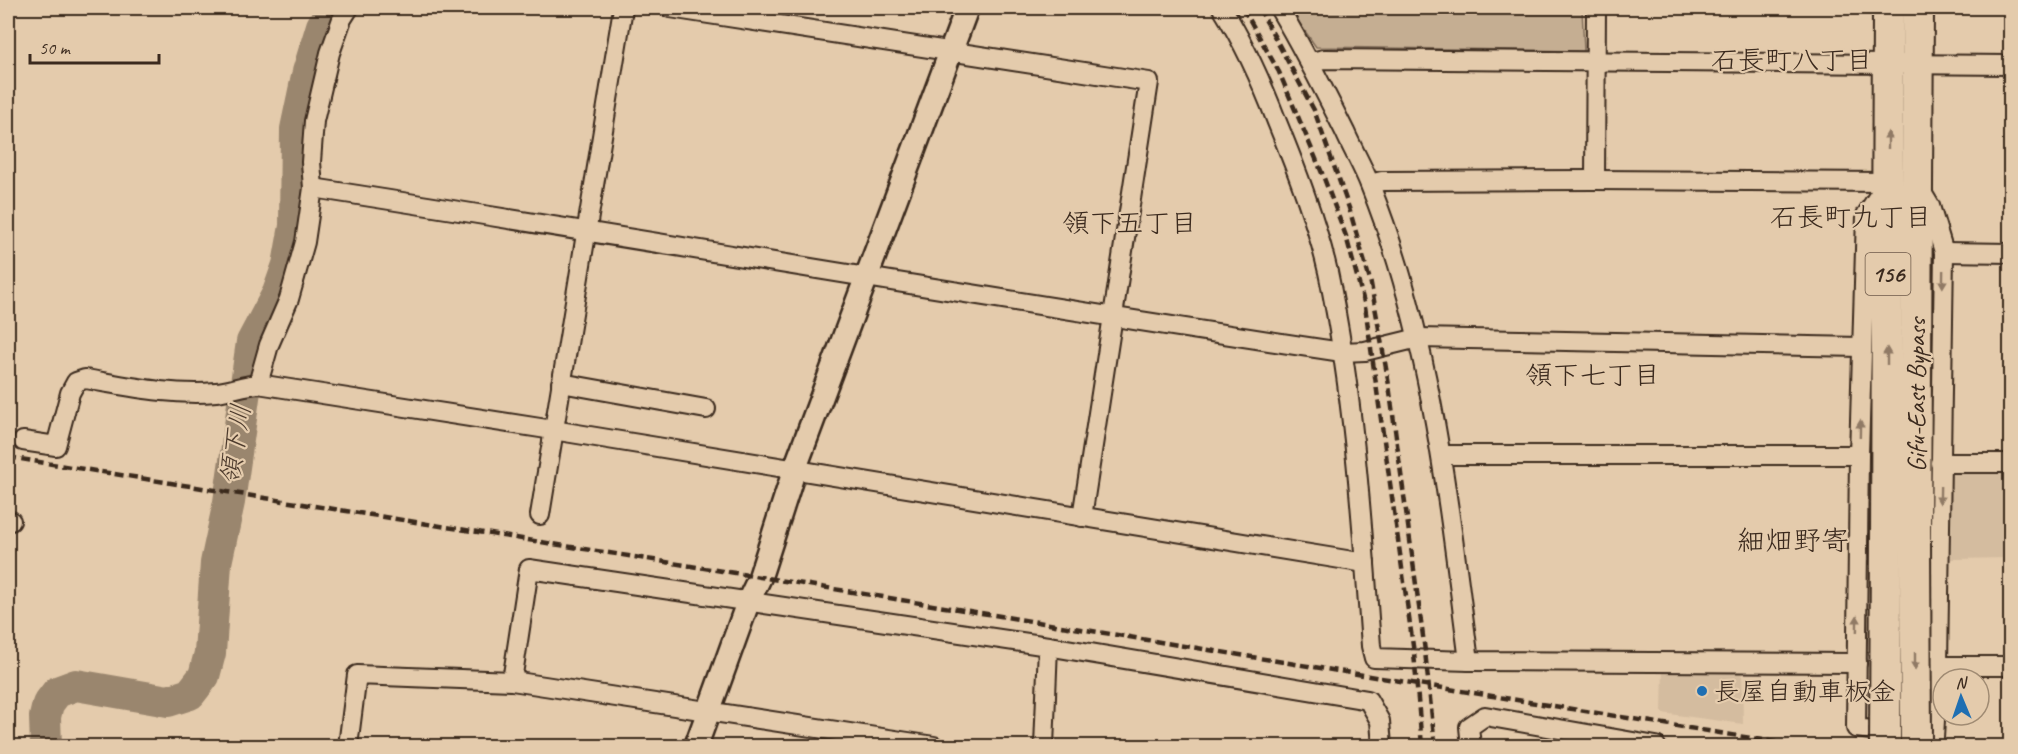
<svg xmlns="http://www.w3.org/2000/svg" width="2018" height="754" viewBox="0 0 2018 754" font-family="Caveat,'Klee One',sans-serif">
<rect width="100%" height="100%" fill="#e4cbac"/>
<filter id="ink" filterUnits="userSpaceOnUse"><feTurbulence type="fractalNoise" baseFrequency=".0167" numOctaves="2"/><feDisplacementMap in="SourceGraphic" scale="12" xChannelSelector="R" yChannelSelector="G"/><feConvolveMatrix kernelMatrix="1 2 1 2 8 2 1 2 1" color-interpolation-filters="sRGB"/></filter>
<g filter="url(#ink)">
<g fill="#d4bc9f">
<polygon points="2010,468 2010,558 1951,559 1950,469"/>
<polygon points="1663,669 1742,669 1743,724 1662,713"/>
</g>
<polygon fill="#c5ae92" stroke="#806c58" stroke-width="1.5" points="1289,8 1582,8 1584,51 1316,47"/>
<g fill="none" stroke-linecap="round" stroke-linejoin="round">
<polyline stroke="#9a866e" stroke-width="32" points="46,746 45,717 48,704 57,692 76,685 168,701 190,694 204,676 210,653 216,563 229,502 252,342 278,293 288,265 295,226 296,129 308,72 322,26 332,8"/>
<g stroke="#3b2a1e" stroke-width="22">
<g id="minor">
<polyline points="670,8 1149,82 1082,517"/>
<path d="M 1222,8 C 1244,43 1262,83 1277,122 C 1297,171 1316,220 1328,272 C 1354,395 1362,521 1371,646 L 1374,658 L 1469,661"/>
<path d="M 1279,8 C 1303,48 1324,90 1345,132 C 1353,150 1363,167 1370,185 C 1431,337 1448,500 1469,661 L 1857,663"/>
<polyline points="1311,62 1324,59 2010,65"/>
<polyline points="1595,180 1596,8"/>
<polyline points="1370,184 1382,181 1595,180 1888,182"/>
<polyline points="1885,186 1866,215 1859,455 1856,728 1934,738 1938,666 1944,252 1930,206 1921,191"/>
<path d="M 313,188 C 656,241 998,301 1342,352 L 1365,351 L 1418,338 L 1861,347"/>
<polyline points="1944,252 2010,253"/>
<polyline points="561,383 706,409"/>
<polyline points="258,384 269,345 289,299 305,242 313,188 311,162 314,121 330,53 342,19 349,8"/>
<path d="M 23,441 L 56,446 L 70,393 L 76,382 L 85,379 C 127,386 172,396 216,392 C 230,391 243,385 258,384 L 553,430 L 1365,563"/>
<polyline points="1441,455 1859,455"/>
<polyline points="1940,463 2010,463"/>
<polyline points="540,515 623,8"/>
<polyline points="8,521 11,521"/>
<polyline points="1938,666 2010,666"/>
<polyline points="512,681 529,569 1048,646 1368,700 1380,721 1382,746"/>
<polyline points="348,746 357,675 512,681 934,746"/>
<polyline points="1044,746 1048,646"/>
<polyline points="1471,746 1469,727 1485,716 1656,746"/>
</g>
</g>
<g stroke="#3b2a1e" stroke-width="27">
<polyline id="tertiary" points="696,746 748,602 760,577 794,471 967,8"/>
</g>
<g stroke="#3b2a1e" stroke-width="34">
<g id="trunk">
<polyline points="1915,540 1918,8"/>
<polyline points="1886,541 1888,8"/>
</g>
</g>
<use href="#minor" stroke="#e4cbac" stroke-width="18"/>
<use href="#tertiary" stroke="#e4cbac" stroke-width="22"/>
<use href="#trunk" stroke="#e4cbac" stroke-width="30"/>
<g stroke="#3b2a1e" stroke-width="4.5" stroke-dasharray="9 4.5" stroke-linecap="butt">
<polyline points="1243,8 1279,72 1322,173 1346,236 1365,306 1414,653 1422,746"/>
<polyline points="1259,8 1314,110 1349,208 1371,284 1389,385 1425,651 1435,746"/>
<polyline points="8,457 760,577 1800,746"/>
</g>
<g stroke="#3b2a1e" stroke-width="34" stroke-linecap="butt">
<g id="trunk-bridge">
<polyline points="1915,540 1916,746"/>
<polyline points="1885,746 1886,541"/>
</g>
</g>
<use href="#trunk-bridge" stroke="#e4cbac" stroke-width="30"/>
</g>
<defs><path id="oneway-solid" d="M-6-.8H1V-3.2L6.5 0L1 3.2V.8H-6Z" transform="scale(1.5)"/></defs>
<g fill="#907a65">
<use href="#oneway-solid" transform="translate(1888 140) rotate(-90)"/>
<use href="#oneway-solid" transform="translate(1943 279) rotate(91)"/>
<use href="#oneway-solid" transform="translate(1887 356) rotate(-90)"/>
<use href="#oneway-solid" transform="translate(1860 429) rotate(-89)"/>
<use href="#oneway-solid" transform="translate(1940 495) rotate(91)"/>
<use href="#oneway-solid" transform="translate(1857 624) rotate(-89)"/>
<use href="#oneway-solid" transform="translate(1915 661) rotate(90)"/>
</g>
</g>
<circle fill="#1f6fb2" stroke="#e4cbac" stroke-width="2" cx="1702" cy="691" r="6"/>
<g text-anchor="middle" dominant-baseline="central" stroke-width="4.5" stroke-linejoin="round" paint-order="stroke">
<rect fill="#e4cbac" stroke="#6e5a49" stroke-width="1.5" x="1865.5" y="253" width="45" height="42" rx="4.5"/>
<g font-size="24" font-weight="bold" fill="#3b2a1e">
<text x="1888" y="274">156</text>
</g>
<g font-size="26" fill="#3b2a1e" stroke="#e4cbac">
<text transform="translate(1916 395) rotate(-90)">Gifu-East Bypass</text>
</g>
<g font-size="26" fill="#3b2a1e" stroke="#e4cbac" text-anchor="start">
<text x="1714" y="691">長屋自動車板金</text>
</g>
<g font-size="27" fill="#3b2a1e" stroke="#e4cbac">
<text x="1792" y="60">石長町八丁目</text>
<text x="1851" y="217">石長町九丁目</text>
<text x="1130" y="223">領下五丁目</text>
<text x="1593" y="375">領下七丁目</text>
</g>
<g font-size="27" font-style="italic" fill="#4e3c2e" stroke="#e4cbac">
<text transform="translate(235 444) rotate(-81)">領下川</text>
</g>
<g font-size="28" fill="#3b2a1e" stroke="#e4cbac">
<text x="1793" y="540">細畑野寄</text>
</g>
</g>
<rect width="2018" height="754" fill="none" stroke="#e4cbac" stroke-width="30"/>
<rect x="15" y="15" width="1988" height="724" fill="none" stroke="#3b2a1e" stroke-width="2" filter="url(#ink)"/>
<g transform="translate(1961 697) rotate(358)"><circle r="28" fill="#e4cbac" stroke="#a08b73" stroke-width="1.5"/>
<path d="M0-4.5L10 22L0 15L-10 22Z" fill="#1f6fb2"/>
<text y="-9" font-size="16" font-weight="bold" text-anchor="middle" fill="#3b2a1e">N</text>
</g>
<path d="M30 54v9h129v-9" fill="none" stroke="#3b2a1e" stroke-width="3"/>
<text x="39" y="54" font-size="18" fill="#3b2a1e" stroke="#e4cbac" stroke-width="4.5" paint-order="stroke">50 m</text>
</svg>
